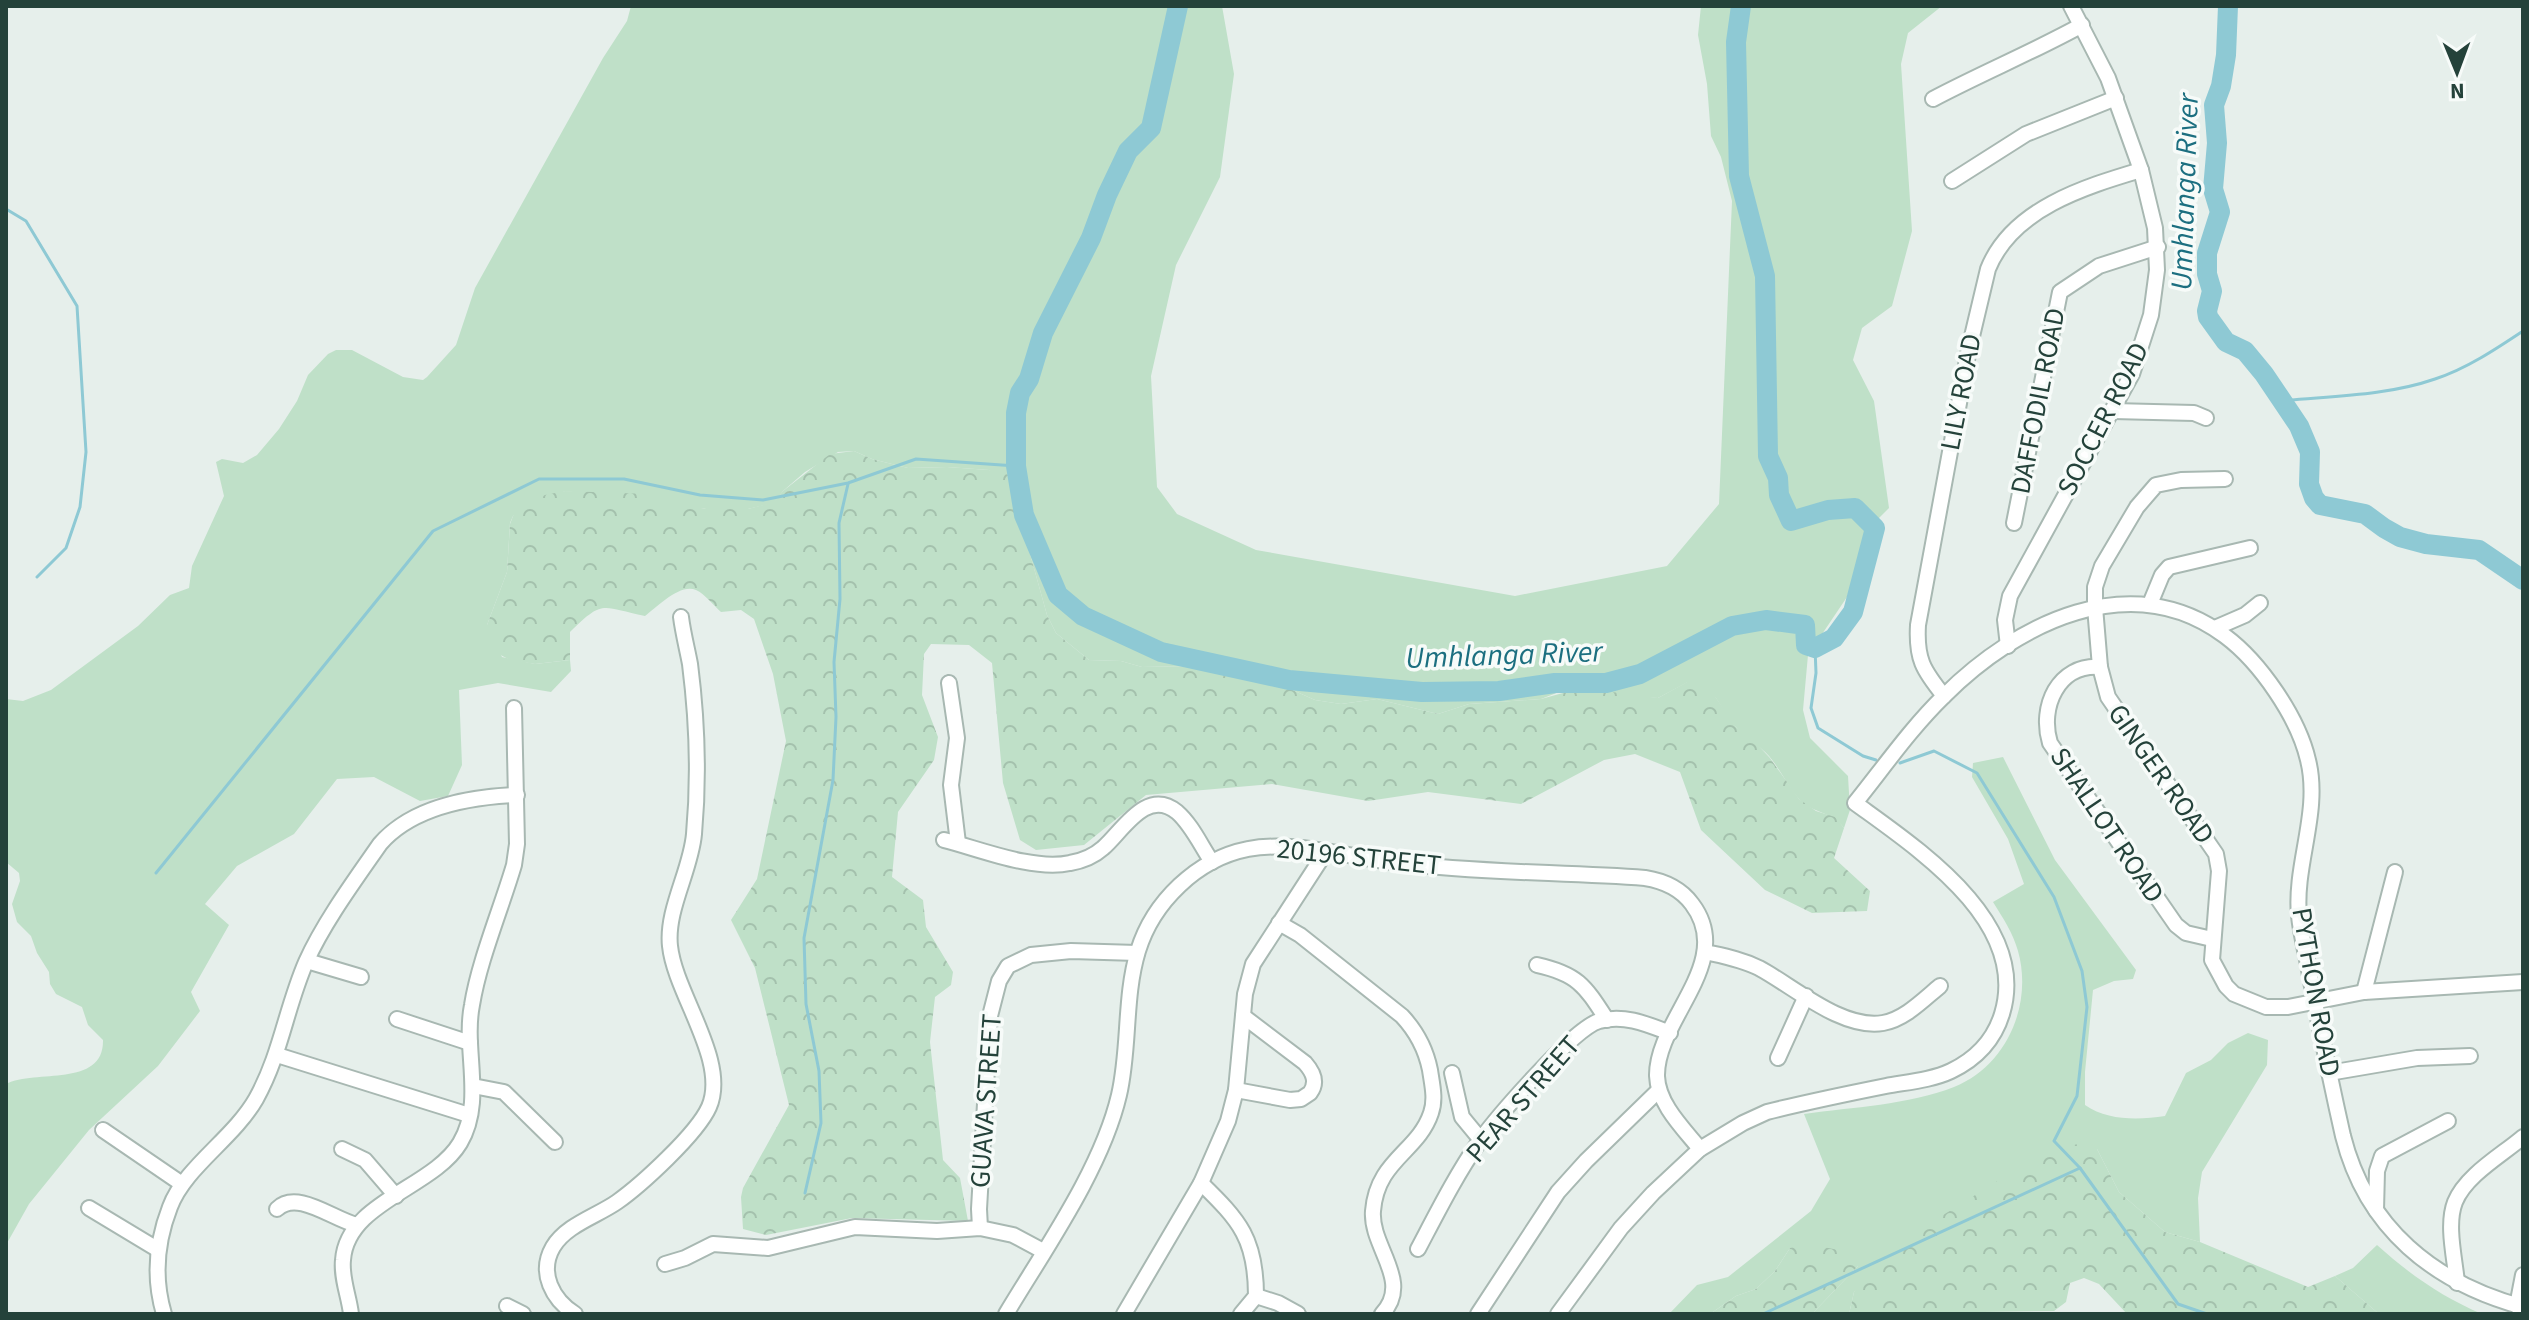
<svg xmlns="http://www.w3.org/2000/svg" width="2529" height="1320" viewBox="0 0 2529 1320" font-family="'Source Sans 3',sans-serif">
<defs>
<pattern id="forest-crowns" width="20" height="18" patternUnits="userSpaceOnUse" patternTransform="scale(2)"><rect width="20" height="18" fill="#bfe0c8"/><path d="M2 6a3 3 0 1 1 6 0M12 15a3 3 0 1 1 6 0" fill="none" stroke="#a4c1ad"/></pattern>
</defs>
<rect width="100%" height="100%" fill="#e6efeb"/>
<g fill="#bfe0c8">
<path d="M 631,6 L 1222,6 L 1234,74 L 1220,177 L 1176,265 L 1151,376 L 1157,487 L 1177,514 L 1256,550 L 1515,596 L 1667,566 L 1719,504 L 1732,201 L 1721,157 L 1711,136 L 1707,84 L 1698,35 L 1701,6 L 1942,6 L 1908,33 L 1901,64 L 1912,231 L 1892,306 L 1862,328 L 1853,360 L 1874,401 L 1889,508 L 1870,527 L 1847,597 L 1808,655 L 1803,710 L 1810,738 L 1848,776 L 1850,810 L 1844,828 C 1830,810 1812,814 1798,798 C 1787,785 1780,769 1769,756 C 1759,745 1746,738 1736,727 C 1714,704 1725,694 1688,682 L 1658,698 L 1559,692 L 1541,699 L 1469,704 L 1438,714 L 1377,699 L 1341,704 L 1315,700 L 1288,688 L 1192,666 L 1142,667 L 1121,661 L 1089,660 L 1056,633 L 1047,615 L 1017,507 L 1018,491 L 989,470 L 947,467 L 908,468 L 872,459 L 854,451 L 838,452 L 805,472 L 783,491 L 774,503 L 748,509 L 722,511 L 565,491 L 513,516 L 510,523 L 507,572 L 487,625 L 502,657 L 535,664 L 570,660 L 571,671 L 551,692 L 498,683 L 459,690 L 462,765 L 448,796 L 420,801 L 374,777 L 337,779 L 294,834 L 237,866 L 205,904 L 229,925 L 191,992 L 200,1011 L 158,1066 L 89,1130 L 29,1204 L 6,1245 L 6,1084 C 36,1069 104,1088 103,1040 L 88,1025 L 82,1007 L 56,994 L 50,984 L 49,972 L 37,953 L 31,936 L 17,922 L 12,904 L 20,881 L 19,873 L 6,862 L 6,699 L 23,701 L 51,690 L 138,626 L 170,595 L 189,588 L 192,566 L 224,496 L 216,462 L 222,459 L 243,463 L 257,455 L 279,429 L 297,401 L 308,375 L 328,354 L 336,350 L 352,350 L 403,377 L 423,380 L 427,377 L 456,345 L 475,288 L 603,58 L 627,21 Z"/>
<path d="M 2003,757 L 2055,860 L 2136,970 L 2133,979 L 2114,981 L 2093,990 L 2085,1072 L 2085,1105 C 2108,1121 2139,1120 2165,1116 L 2186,1073 L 2211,1060 L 2228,1043 L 2248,1033 L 2268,1040 L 2267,1065 L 2202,1172 L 2198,1198 L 2200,1242 L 2165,1232 L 2119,1192 L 2097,1149 L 1854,1292 L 1849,1314 L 1812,1314 L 1858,1266 L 1790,1248 L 1775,1271 L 1756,1289 L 1736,1296 L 1710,1314 L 1669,1314 L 1697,1285 L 1728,1277 L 1811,1211 L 1830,1179 L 1804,1114 C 1853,1107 1908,1105 1954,1087 C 2007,1066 2033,1004 2018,951 C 2013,933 2003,918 1993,902 L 2024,884 L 2008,839 L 1972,777 L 1973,763 Z"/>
<path d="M 2377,1245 C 2409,1274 2442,1297 2482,1314 L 2379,1314 L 2335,1276 L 2353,1268 Z"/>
</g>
<g fill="url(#forest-crowns)">
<path d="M 854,451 L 872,459 L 908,468 L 947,467 L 989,470 L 1009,475 L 1018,491 L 1017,507 L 1047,615 L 1056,633 L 1089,660 L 1121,661 L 1142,667 L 1192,666 L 1288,688 L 1315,700 L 1341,704 L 1377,699 L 1438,714 L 1469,704 L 1541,699 L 1581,688 L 1658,698 L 1689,681 L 1696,681 L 1710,689 L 1736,727 L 1755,742 L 1770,758 L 1799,799 L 1816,811 L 1835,817 L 1844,828 L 1834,858 L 1870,891 L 1867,911 L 1812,913 L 1765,890 L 1701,830 L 1680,772 L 1635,754 L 1604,760 L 1521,804 L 1428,792 L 1368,801 L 1272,784 L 1146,795 L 1084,845 L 1036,850 L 1020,840 L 1003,783 L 992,663 L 969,645 L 931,644 L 924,654 L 922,695 L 938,737 L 934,760 L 898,812 L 892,877 L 923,900 L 926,927 L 953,972 L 951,985 L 935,997 L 930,1042 L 943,1160 L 960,1178 L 968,1221 L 852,1218 L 766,1235 L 743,1229 L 741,1197 L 743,1188 L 789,1105 L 755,968 L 731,920 L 757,879 L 786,741 L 773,674 L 754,619 L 741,610 L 721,612 C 714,606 705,594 696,590 C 680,583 657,607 645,616 C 600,607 604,599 570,632 L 570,660 L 535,664 L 510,660 L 495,652 L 487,639 L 487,625 L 507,572 L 510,524 L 513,516 L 526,505 L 545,495 L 565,491 L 648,494 L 705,509 L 748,509 L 774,502 L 783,491 L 830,454 Z"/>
<polygon points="2077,1144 2097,1149 2119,1192 2165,1232 2200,1242 2308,1287 2335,1276 2379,1314 2127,1314 2099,1284 2084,1278 2070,1283 2066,1302 2054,1311 1849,1314 1854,1292 1932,1222 2028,1162"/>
<path d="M 1806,1245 C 1824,1248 1850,1247 1858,1266 L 1812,1314 L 1710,1314 L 1736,1296 L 1756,1289 L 1775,1271 L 1790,1248 Z"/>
</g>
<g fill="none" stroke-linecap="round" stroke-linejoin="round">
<g stroke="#8ec9d4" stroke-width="3">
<polyline points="6,209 26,221 77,306 86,452 80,507 66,548 37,577"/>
<path d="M 2281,401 C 2332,396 2386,396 2435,379 C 2466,369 2496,349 2523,331"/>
<polyline points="1815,648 1816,673 1811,708 1818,728 1863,756 1876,760"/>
<polyline points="1900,763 1934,751 1977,773 2054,897 2082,971 2087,1007 2077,1096 2054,1141 2080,1168 2178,1304 2207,1314"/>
<polyline points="156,873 433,531 539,479 624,479 700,495 763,500 848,483 916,459 1016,466"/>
<polyline points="805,1193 821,1123 819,1071 806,1004 804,938 833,780 836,717 834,662 840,599 839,523 848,484"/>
<polyline points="1763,1314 2080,1168"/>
</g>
<g stroke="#8ec9d4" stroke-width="20">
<polyline points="1178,6 1151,128 1128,151 1107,195 1091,238 1043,333 1029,379 1020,393 1016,413 1016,466 1024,515 1058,595 1083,616 1161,652 1289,680 1422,692 1499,691 1555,683 1606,683 1640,674 1732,626 1766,620 1805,625 1806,645 1815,648 1834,638 1853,612 1875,528 1855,508 1828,510 1791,521 1779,495 1778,478 1768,456 1765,276 1739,176 1736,42 1741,6"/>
<polyline points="2228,6 2226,55 2221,86 2214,105 2217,143 2213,189 2220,212 2207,253 2207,274 2212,291 2207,311 2208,317 2226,342 2245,351 2264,374 2299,426 2310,452 2309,484 2314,498 2320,505 2365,514 2384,528 2400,537 2426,544 2479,550 2523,580"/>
</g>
<g stroke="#a8b8b2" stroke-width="18">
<g id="minor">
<path d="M 1933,99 C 1982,73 2033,52 2082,25"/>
<polyline points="1952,181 2026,134 2116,98"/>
<polyline points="2113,411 2194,413 2206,418"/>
<polyline points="2225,479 2181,480 2156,485 2137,507 2102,566 2095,587 2095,607 2100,667 2108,697 2216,854 2219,871 2212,960 2226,986 2234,994 2266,1007 2288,1007 2364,992 2523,982"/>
<polyline points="2014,523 2060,292 2099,266 2158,247"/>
<polyline points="2150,604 2162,575 2169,567 2250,548"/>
<polyline points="2215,628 2245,615 2260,603"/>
<polyline points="2008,646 2005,620 2010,596 2132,374 2151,315 2157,270 2155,228 2141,170 2108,78 2071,6"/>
<path d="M 2100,667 C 2058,664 2039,707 2050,743 L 2176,925 L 2186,933 L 2212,939"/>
<polyline points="949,683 957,738 951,785 958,843"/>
<path d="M 1944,696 C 1923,670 1916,659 1918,625 L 1969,349 L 1988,269 C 2012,209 2084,187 2141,170"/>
<path d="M 944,840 C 980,849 1033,871 1070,863 C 1082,861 1094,856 1103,848 C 1122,832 1146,787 1177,812 C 1192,825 1201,846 1212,862"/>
<path d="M 1279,923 L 1300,935 L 1402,1016 C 1416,1031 1426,1050 1430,1070 C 1432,1084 1436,1099 1431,1113 C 1418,1152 1377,1160 1373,1211 C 1370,1247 1413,1281 1382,1314"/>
<path d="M 1705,952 C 1723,956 1741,959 1759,968 C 1793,986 1842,1030 1883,1023 C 1905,1019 1923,1000 1940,986"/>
<polyline points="307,961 361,977"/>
<path d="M 1537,965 C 1578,974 1585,986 1607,1020"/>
<polyline points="2364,992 2395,872"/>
<polyline points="397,1019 470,1043"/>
<polyline points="277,1055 469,1115"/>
<polyline points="1778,1058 1806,996"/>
<polyline points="1452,1073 1462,1117 1481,1140"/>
<polyline points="2329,1073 2417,1058 2470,1056"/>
<polyline points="473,1086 504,1092 555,1142"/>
<path d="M 1236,1090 L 1290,1100 L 1301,1099 L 1310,1093 C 1318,1082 1313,1072 1305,1063 L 1243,1016"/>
<polyline points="103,1130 182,1184"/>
<polyline points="342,1149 365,1160 396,1196"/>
<path d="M 1201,1183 C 1240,1221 1256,1239 1256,1296 L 1241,1314"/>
<polyline points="89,1208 157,1249"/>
<path d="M 277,1209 C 297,1189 334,1220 357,1225"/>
<polyline points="2376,1210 2377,1171 2382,1156 2448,1121"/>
<polyline points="980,1228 979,1209 990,1016 999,981 1008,966 1031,955 1071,951 1137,953"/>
<path d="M 1418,1249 C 1437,1213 1456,1175 1479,1142 C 1497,1117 1573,1029 1599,1021 C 1624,1014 1647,1024 1670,1033"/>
<polyline points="665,1264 685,1258 713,1244 768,1248 855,1227 937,1231 980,1228 1013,1235 1043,1251"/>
<path d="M 2457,1283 C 2455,1259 2446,1225 2455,1202 C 2466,1175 2502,1155 2523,1137"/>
<polyline points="1256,1296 1278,1303 1298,1314"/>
<polyline points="507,1306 523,1314"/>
<polyline points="2517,1306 2523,1275"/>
<path d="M 164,1314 C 153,1277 156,1243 170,1207 C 185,1167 233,1139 256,1099 C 281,1054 286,1008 306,962 C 324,922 355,880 380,844 C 413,806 470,797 517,795"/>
<path d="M 351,1314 C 349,1296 341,1278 343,1260 C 347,1202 433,1188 460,1143 C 485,1101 463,1050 472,1005 C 479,961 501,909 514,865 L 517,844 L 514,708"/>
<path d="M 575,1314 C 553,1300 538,1273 553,1247 C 566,1225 597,1216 617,1202 C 641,1185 697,1134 709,1107 C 729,1061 675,994 670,946 C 666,910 691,870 694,834 C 699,779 697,719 690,664 C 687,648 683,633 681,617"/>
<path d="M 1006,1314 C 1045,1249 1102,1168 1119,1095 C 1130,1048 1124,997 1138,951 C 1153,902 1197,859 1248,849 C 1294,840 1352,858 1398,863 C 1480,873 1563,872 1645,878 C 1664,881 1681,889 1692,904 C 1736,962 1656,1019 1657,1076 C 1658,1104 1683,1128 1700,1149"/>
<polyline points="1124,1314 1201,1183 1228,1121 1236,1090 1245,994 1253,964 1325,853"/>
<polyline points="1478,1314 1558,1192 1586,1161 1659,1090"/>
<path d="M 1558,1314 L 1621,1228 L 1653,1193 L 1700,1149 L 1743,1123 L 1767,1112 C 1807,1102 1846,1094 1886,1086 C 1908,1082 1932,1080 1951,1071 C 1976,1059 1994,1040 2002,1014 C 2030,922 1918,849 1855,803 C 1884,767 1911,728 1944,696 C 2017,623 2131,566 2225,636 C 2260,662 2298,717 2308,760 C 2321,812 2294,864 2299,916 C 2301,936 2307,956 2310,976 C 2320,1029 2331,1083 2343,1136 C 2366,1228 2434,1283 2523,1307"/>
</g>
</g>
<use href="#minor" stroke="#fff" stroke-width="14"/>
</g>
<g text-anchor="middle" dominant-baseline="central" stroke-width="7" stroke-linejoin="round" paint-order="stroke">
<g font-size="28" fill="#24423a" stroke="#f7fbf9">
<text transform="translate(1961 392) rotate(-79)">LILY ROAD</text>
<text transform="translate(2038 401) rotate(-79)">DAFFODIL ROAD</text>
<text transform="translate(2103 419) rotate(-63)">SOCCER ROAD</text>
<text transform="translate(2161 774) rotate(55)">GINGER ROAD</text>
<text transform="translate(2107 825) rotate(56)">SHALLOT ROAD</text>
<text transform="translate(1359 857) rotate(6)">20196 STREET</text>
<text transform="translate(2316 992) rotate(80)">PYTHON ROAD</text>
<text transform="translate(1523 1099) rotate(-49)">PEAR STREET</text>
<text transform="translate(986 1101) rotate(-86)">GUAVA STREET</text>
</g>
<g font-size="30" font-style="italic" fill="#1c6f80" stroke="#f7fbf9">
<text transform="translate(2185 192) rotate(-88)">Umhlanga River</text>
<text transform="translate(1504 655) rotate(-2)">Umhlanga River</text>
</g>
</g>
<rect width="2529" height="1320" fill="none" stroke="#24423a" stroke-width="16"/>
<g transform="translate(2457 72) rotate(179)" stroke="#f7fbf9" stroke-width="6" paint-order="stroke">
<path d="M0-6L14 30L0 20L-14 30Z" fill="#24423a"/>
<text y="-12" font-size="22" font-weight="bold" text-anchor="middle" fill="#24423a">N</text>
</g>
</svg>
